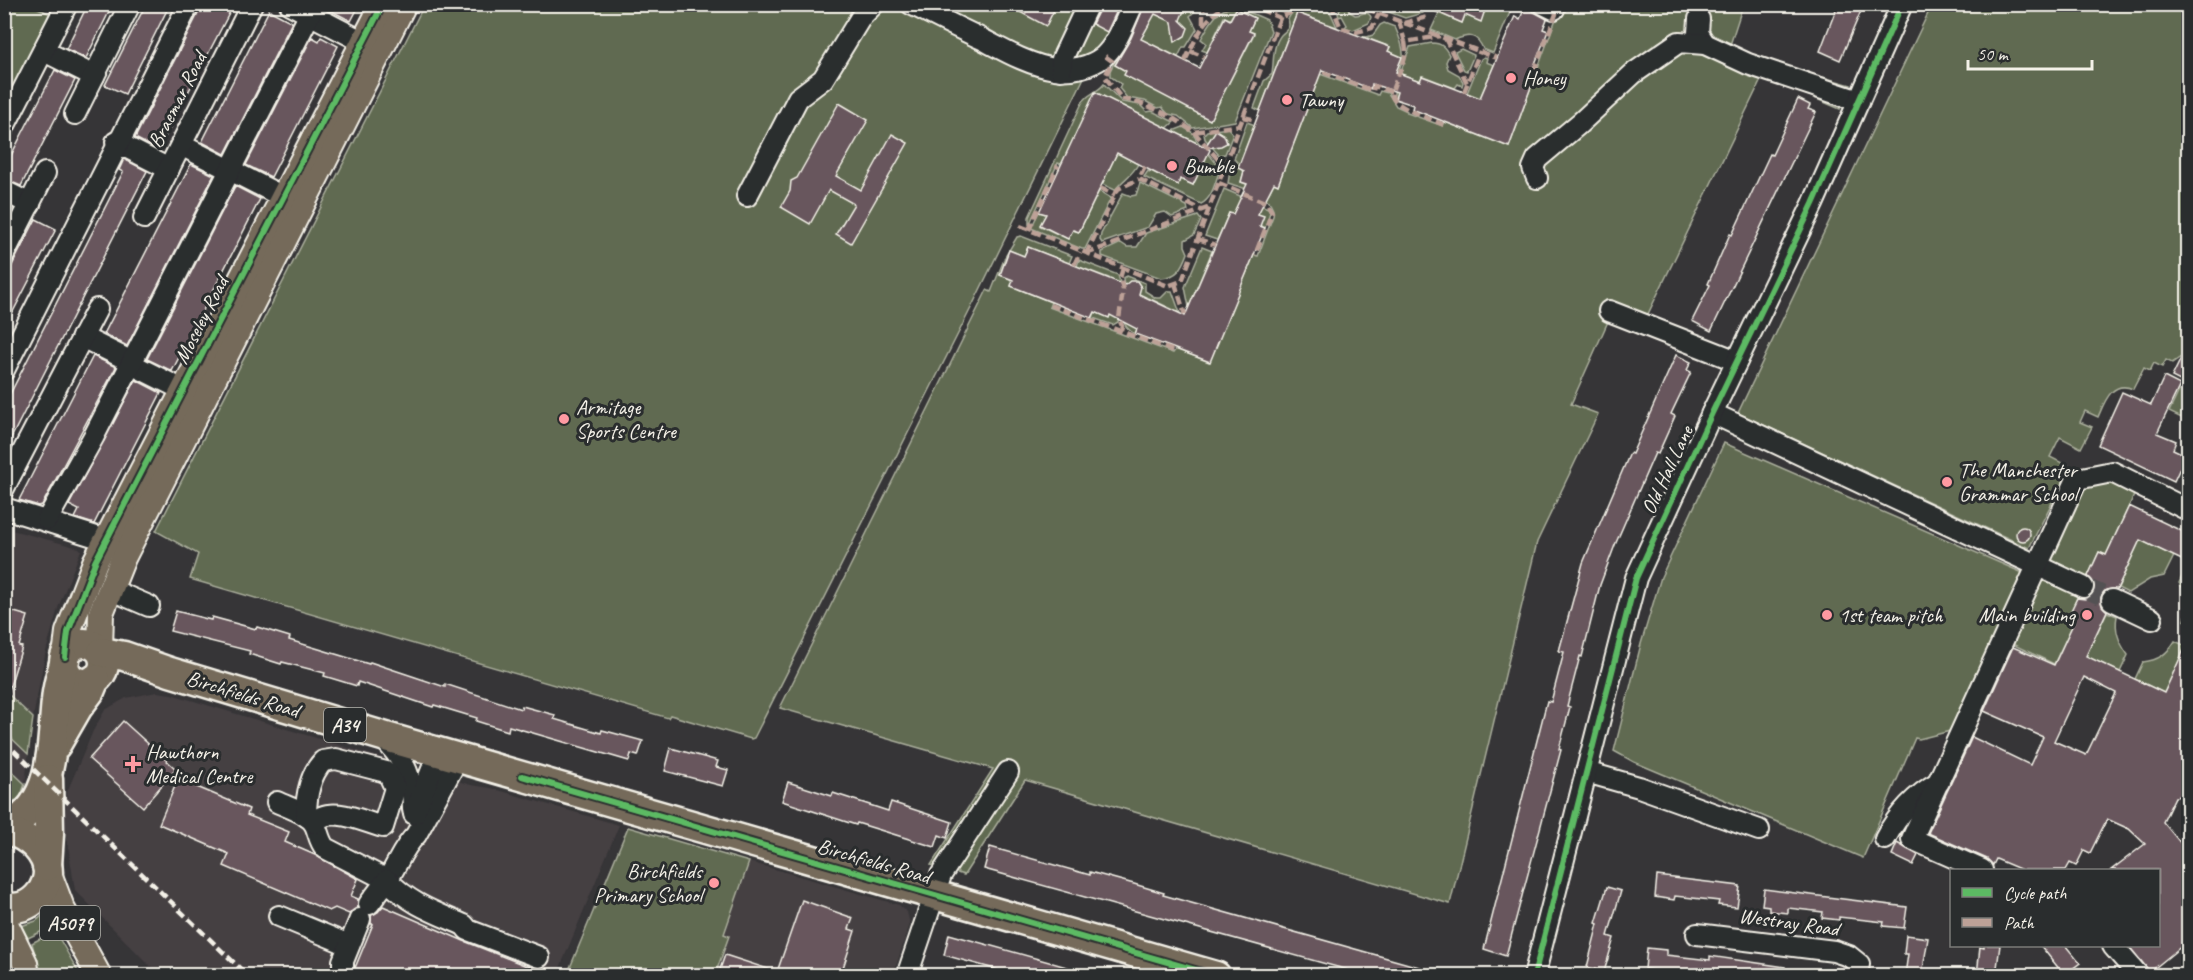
<svg xmlns="http://www.w3.org/2000/svg" width="2193" height="980" viewBox="0 0 2193 980" font-family="Caveat,sans-serif">
<rect width="100%" height="100%" fill="#363537"/>
<filter id="ink" filterUnits="userSpaceOnUse"><feTurbulence type="fractalNoise" baseFrequency=".0167" numOctaves="2"/><feDisplacementMap in="SourceGraphic" scale="12" xChannelSelector="R" yChannelSelector="G"/><feConvolveMatrix kernelMatrix="1 2 1 2 8 2 1 2 1" color-interpolation-filters="sRGB"/></filter>
<g filter="url(#ink)">
<g fill="#453f42">
<polygon points="4,528 79,548 81,550 58,608 45,655 33,718 24,792 20,798 5,806"/>
<polygon points="157,692 171,694 471,785 491,788 619,825 557,975 165,975 161,972 157,973 75,890 64,821 67,792 93,731 105,710 126,698"/>
<polygon points="628,827 899,905 907,912 910,924 893,975 567,976"/>
</g>
<g fill="#616a51" stroke="#aaae9c" stroke-width="1.5">
<polygon points="1416,4 1425,8 1423,13 1405,18 1383,10 1381,6 1384,7 1385,5"/>
<path d="M 1767,4 L 1765,10 L 1743,5 L 1729,48 L 1769,62 L 1851,85 L 1840,109 L 1763,76 L 1646,318 L 1610,317 L 1571,404 L 1598,414 L 1537,542 L 1450,904 L 1025,780 L 964,875 L 931,865 L 993,769 L 780,708 L 987,290 L 991,292 L 1005,257 L 1017,237 L 1021,236 L 1072,256 L 1069,263 L 1028,247 L 1024,256 L 1009,250 L 1000,275 L 1013,280 L 1011,286 L 1051,302 L 1049,307 L 1173,353 L 1176,349 L 1209,362 L 1254,255 L 1258,256 L 1273,216 C 1277,194 1244,189 1228,183 L 1230,171 L 1233,171 L 1237,162 L 1234,159 L 1247,122 L 1255,125 L 1238,168 L 1244,171 L 1241,182 L 1269,193 L 1274,183 L 1278,185 L 1320,74 L 1378,95 L 1380,91 L 1388,93 L 1396,106 L 1407,111 L 1407,113 L 1443,126 L 1445,122 L 1509,147 L 1561,5 Z"/>
<polygon points="7,5 32,5 56,17 5,118 5,10"/>
<polygon points="424,5 1124,5 1099,47 971,308 754,738 751,739 670,715 668,718 190,579 198,554 156,531"/>
<path d="M 1187,5 L 1200,5 L 1190,16 L 1197,29 L 1186,47 L 1183,47 L 1178,57 L 1143,40 L 1141,43 L 1129,37 L 1115,65 L 1210,120 L 1254,34 L 1249,31 L 1255,18 L 1236,9 L 1230,19 L 1224,17 L 1207,52 L 1202,50 L 1206,43 L 1201,39 C 1222,0 1229,3 1267,20 L 1271,31 L 1235,121 L 1193,128 L 1178,116 L 1168,114 L 1162,107 L 1158,108 L 1145,101 L 1127,98 L 1119,88 L 1121,84 L 1110,76 L 1110,71 L 1131,28 L 1143,35 L 1149,24 L 1137,17 L 1142,8 L 1169,20 L 1182,14 Z"/>
<path d="M 1312,5 L 1327,5 L 1337,27 L 1297,13 L 1260,111 L 1254,108 L 1264,81 L 1272,74 C 1274,62 1272,46 1281,35 C 1287,29 1291,29 1288,19 L 1291,14 Z"/>
<path d="M 1342,5 L 1346,5 L 1350,12 L 1355,15 C 1362,15 1367,9 1371,17 L 1369,23 L 1353,30 L 1345,27 L 1347,25 L 1342,16 L 1339,17 L 1338,13 Z"/>
<path d="M 1487,5 L 1513,5 L 1493,53 L 1483,49 C 1477,34 1469,34 1455,40 L 1431,30 L 1439,13 L 1462,23 L 1465,15 L 1480,21 Z"/>
<path d="M 1932,5 L 2188,5 L 2188,352 L 2172,363 L 2166,360 L 2162,367 L 2154,363 L 2150,371 L 2144,368 L 2133,389 C 2112,380 2105,401 2098,417 L 2085,411 L 2080,422 L 2092,427 L 2081,448 L 2060,437 L 2050,457 L 2070,467 L 2029,548 L 1738,413 Z"/>
<path d="M 1384,23 L 1395,27 C 1409,58 1403,59 1391,89 L 1388,51 L 1390,47 L 1362,36 L 1367,37 L 1373,35 L 1380,25 Z"/>
<path d="M 1432,43 C 1441,43 1445,47 1449,55 L 1446,62 L 1448,69 L 1459,75 L 1463,82 L 1462,86 L 1458,84 L 1455,88 L 1423,76 L 1420,81 L 1403,75 L 1395,99 L 1393,98 L 1396,84 L 1410,47 Z"/>
<polygon points="1461,49 1474,55 1467,71 1464,70 1455,52"/>
<polygon points="1484,57 1487,58 1486,62 1494,65 1480,98 1467,93 1481,59"/>
<path d="M 1104,84 L 1122,102 L 1140,105 L 1147,112 L 1152,111 L 1174,122 L 1167,128 L 1061,164 L 1058,163 L 1029,225 L 1029,217 L 1082,103 C 1088,93 1097,93 1104,84 Z"/>
<path d="M 1183,127 L 1193,133 C 1194,141 1215,157 1220,170 C 1215,181 1213,198 1201,204 L 1144,177 L 1148,171 L 1150,172 L 1151,171 L 1178,185 L 1180,179 L 1193,185 L 1173,131 Z"/>
<polygon points="1228,128 1233,134 1225,154 1219,155 1205,139 1204,134 1207,131"/>
<path d="M 1117,153 L 1138,164 C 1132,176 1123,179 1115,190 L 1102,184 Z"/>
<polygon points="1140,183 1187,206 1188,211 1172,217 1165,212 1156,214 1148,227 1102,243 1100,240 1101,234 1123,193 1131,196 1136,195"/>
<polygon points="1224,189 1268,208 1270,212 1265,228 1229,213 1217,240 1205,236"/>
<polygon points="1099,191 1111,198 1085,249 1082,249 1031,228 1039,212 1046,214 1040,226 1068,239 1073,230 1079,232"/>
<path d="M 1198,216 L 1201,220 L 1194,235 L 1185,240 L 1185,246 L 1188,253 C 1183,267 1178,277 1161,278 L 1102,256 L 1102,252 L 1121,243 L 1127,247 L 1137,247 L 1146,233 Z"/>
<polygon points="1202,247 1212,251 1189,307 1185,287"/>
<polygon points="1079,260 1118,275 1122,290 1118,322 1113,325 1093,318 1095,312 1109,317 1109,278 1077,266"/>
<path d="M 1127,276 L 1145,283 L 1145,291 L 1156,298 L 1161,298 L 1168,291 L 1172,291 L 1180,313 L 1149,298 L 1135,334 C 1117,324 1123,310 1124,293 C 1125,288 1123,283 1123,278 Z"/>
<polygon points="2181,387 2188,390 2188,421 2169,412"/>
<polygon points="1724,443 2023,573 1950,731 1919,739 1915,738 1863,858 1634,762 1614,751 1641,644 1661,577"/>
<polygon points="2109,478 2136,491 2106,555 2099,552 2087,579 2052,563 2049,556 2084,483"/>
<polygon points="2140,540 2174,556 2164,576 2150,579 2128,593 2118,588"/>
<path d="M 2188,563 L 2188,622 L 2185,621 C 2189,606 2189,594 2179,583 Z"/>
<polygon points="2044,579 2078,595 2068,619 2074,622 2054,664 2010,643 2039,581"/>
<path d="M 2107,612 L 2117,616 C 2114,631 2119,643 2128,655 L 2120,672 L 2086,656 Z"/>
<path d="M 2175,641 L 2186,646 L 2164,693 L 2135,679 L 2143,662 C 2159,660 2167,654 2175,641 Z"/>
<polygon points="4,690 33,718 28,754 5,732"/>
<polygon points="4,764 25,784 20,798 5,806"/>
<polygon points="628,827 749,862 724,934 729,936 715,975 567,975"/>
<polygon points="48,911 53,926 28,938 21,926 36,921"/>
<polygon points="55,931 80,975 40,975 32,943"/>
</g>
<g fill="#68575d" stroke="#f4f1e8" stroke-width="1.5" fill-rule="evenodd">
<polygon points="88,4 113,4 86,58 66,49"/>
<polygon points="146,4 170,4 125,94 105,85"/>
<polygon points="203,4 234,4 158,150 135,138"/>
<polygon points="327,4 360,4 351,21 326,8"/>
<polygon points="1005,4 1057,4 1046,26"/>
<polygon points="1102,4 1120,4 1107,32 1092,24"/>
<polygon points="1145,4 1187,4 1180,20 1188,28 1185,36 1175,42 1172,22 1155,14 1141,39 1199,68 1225,17 1230,20 1236,9 1255,18 1249,31 1254,33 1210,120 1124,75 1126,71 1115,65 1131,38"/>
<polygon points="1418,4 1487,4 1481,22 1465,15 1462,23"/>
<polygon points="1838,4 1864,4 1840,60 1820,51"/>
<polygon points="1525,7 1547,19 1543,29 1548,31 1531,74 1535,76 1509,147 1412,109 1413,105 1395,99 1397,92 1372,84 1371,89 1322,70 1278,185 1274,183 1258,214 1264,216 1260,226 1265,228 1210,362 1135,334 1137,329 1110,315 1109,318 1095,312 1092,318 1011,286 1013,280 1000,275 1009,250 1024,256 1028,247 1125,285 1130,281 1137,281 1141,287 1139,294 1185,316 1229,213 1233,214 1247,184 1241,182 1244,171 1238,168 1297,13 1390,47 1388,51 1402,57 1396,72 1420,81 1422,76 1480,98 1515,16 1520,19"/>
<polygon points="269,10 292,22 225,154 202,142"/>
<polygon points="312,37 319,41 321,37 338,46 271,177 246,165"/>
<polygon points="55,70 75,80 21,186 4,179 4,169"/>
<polygon points="1095,92 1205,147 1216,130 1224,135 1227,143 1221,146 1207,148 1210,150 1193,185 1180,179 1178,185 1117,153 1079,232 1073,230 1068,239 1040,225 1046,214 1039,212"/>
<polygon points="1798,99 1810,105 1808,109 1816,112 1711,331 1692,321 1710,285 1708,284 1730,234 1732,235 1770,154 1772,155"/>
<polygon points="839,103 868,120 836,176 861,190 892,134 908,143 851,243 836,234 854,204 829,190 810,224 781,207 790,191 791,181 797,178"/>
<polygon points="124,159 147,171 4,452 4,406 123,172 119,170"/>
<polygon points="191,164 214,175 127,346 104,334"/>
<polygon points="235,186 260,199 172,371 147,359"/>
<polygon points="36,219 56,229 4,329 4,281"/>
<polygon points="2188,344 2188,385 2172,377"/>
<polygon points="1676,355 1691,362 1687,370 1691,372 1671,414 1675,416 1658,454 1655,453 1615,545 1600,585 1582,657 1580,656 1567,706 1570,707 1559,749 1561,750 1506,956 1484,949 1547,701 1551,702 1564,652 1559,651 1583,563 1630,453 1632,454"/>
<polygon points="93,356 116,367 42,505 39,506 19,500"/>
<polygon points="2164,377 2180,385 2157,433 2176,441 2173,449 2186,455 2174,481 2098,445 2122,392 2151,405"/>
<polygon points="136,380 161,393 94,524 75,518 79,510 69,505"/>
<path d="M 2129,506 L 2188,534 L 2188,563 L 2140,540 L 2117,589 L 2106,590 L 2101,595 L 2102,606 L 2107,611 L 2086,656 L 2164,693 L 2188,641 L 2188,795 L 2175,797 L 2163,822 L 2188,852 L 2188,941 L 2150,972 L 2128,945 L 2158,945 L 2158,870 L 2111,870 L 2145,844 L 2129,829 L 2107,819 L 2090,853 L 2084,850 L 2076,866 L 2070,863 L 2066,870 L 2022,870 L 1996,859 L 1993,865 L 1987,859 L 1928,833 L 1972,737 L 2030,765 L 2043,737 L 1984,711 L 2013,647 L 2054,665 L 2074,622 L 2067,619 L 2077,598 L 2085,599 L 2094,593 L 2095,585 L 2088,576 L 2099,552 L 2106,555 ZM 2084,677 L 2116,693 L 2086,755 L 2054,741 Z"/>
<circle cx="2023" cy="534" r="7"/>
<polygon points="4,609 28,616 19,646 22,647 8,693 4,692"/>
<polygon points="176,611 211,620 212,617 256,629 257,627 290,637 289,640 369,664 370,662 445,687 445,684 521,709 522,706 555,715 554,719 601,733 602,730 643,741 638,756 631,754 629,761 509,726 508,731 476,721 477,718 434,705 433,707 358,682 357,686 324,676 325,673 282,662 281,664 249,654 250,651 170,631"/>
<polygon points="123,721 176,769 143,807 89,759"/>
<polygon points="671,748 718,761 716,767 728,770 723,786 665,771"/>
<polygon points="178,779 249,809 247,815 289,832 285,842 315,855 358,879 351,896 358,899 358,907 349,914 335,908 329,911 224,866 229,854 159,824"/>
<polygon points="788,782 832,796 833,793 888,811 891,802 952,822 947,838 939,835 935,847 857,823 856,825 782,801"/>
<polygon points="1897,843 1918,855 1913,865 1892,855"/>
<polygon points="990,847 1090,875 1090,872 1134,884 1164,893 1163,895 1437,972 1436,975 1366,975 984,869"/>
<polygon points="1657,876 1740,886 1737,907 1718,905 1719,901 1675,896 1674,900 1655,897"/>
<polygon points="1607,887 1621,891 1608,936 1614,938 1604,972 1587,967 1598,924 1596,923"/>
<polygon points="1764,889 1907,907 1904,928 1883,926 1884,922 1839,917 1839,920 1822,918 1823,912 1788,908 1788,913 1769,911 1769,906 1762,905"/>
<polygon points="802,900 853,918 849,929 855,931 841,974 836,971 834,975 718,975 725,955 777,972"/>
<polygon points="383,906 464,941 549,975 355,975 355,968 373,924 371,924 371,915 378,912"/>
<polygon points="949,934 1081,971 1080,975 1008,975 1009,973 944,955"/>
<polygon points="1906,935 1928,938 1922,975 1905,975 1908,954 1904,954"/>
<polygon points="1984,945 2000,945 1996,975 1977,975 1980,947 1984,948"/>
<polygon points="2040,945 2065,945 2080,963 2064,975"/>
<polygon points="1647,948 1666,950 1666,955 1710,960 1710,956 1785,967 1785,975 1696,975 1645,969"/>
</g>
<g fill="none" stroke-linecap="round" stroke-linejoin="round">
<polyline stroke="#525152" stroke-width="20" stroke-dasharray="20 10" stroke-linecap="butt" points="2083,587 2112,600"/>
<g stroke="#f4f1e8" stroke-width="24">
<g id="minor">
<polyline points="290,4 375,48"/>
<path d="M 911,4 C 935,16 958,28 982,39 C 1005,51 1029,65 1055,69 C 1071,71 1090,67 1103,57 C 1117,45 1125,21 1133,4"/>
<polyline points="1544,4 1554,9"/>
<polyline points="1699,19 1698,33 1705,44"/>
<polyline points="44,51 94,76"/>
<polyline points="1061,70 1062,59 1088,4"/>
<polyline points="75,114 130,4"/>
<polyline points="4,127 67,4"/>
<polyline points="116,142 169,169"/>
<polyline points="181,145 283,197"/>
<polyline points="1537,178 1533,168 1537,159 1580,123 1634,73 1679,42 1705,44 1748,64 1859,101"/>
<polyline points="4,191 30,204"/>
<polyline points="747,196 798,98 823,79 861,17 874,4"/>
<polyline points="144,218 252,4"/>
<polyline points="4,254 45,173"/>
<polyline points="1609,311 1737,361"/>
<polyline points="82,337 132,362"/>
<polyline points="131,364 183,390"/>
<polyline points="4,370 189,4"/>
<polyline points="1712,413 2083,587"/>
<polyline points="4,488 97,309"/>
<polyline points="4,508 106,540"/>
<polyline points="47,520 94,436 315,4"/>
<polyline points="109,589 149,606"/>
<polyline points="2112,600 2152,619"/>
<path d="M 383,738 C 406,762 413,777 413,810"/>
<polyline points="1586,772 1639,787 1759,830"/>
<path d="M 277,802 C 289,808 309,813 315,825 C 319,834 319,841 325,848 L 387,880 C 397,866 403,847 416,835 L 458,758"/>
<polyline points="414,814 439,752"/>
<path d="M 306,816 C 306,797 310,775 323,761 L 336,759 L 386,772 L 389,775 L 395,788 L 383,827 C 364,822 329,804 314,823"/>
<path d="M 1885,839 C 1898,814 1914,796 1939,782"/>
<polyline points="1982,870 1912,839 2077,479 2112,472 2188,510"/>
<path d="M 369,904 L 387,880 C 410,904 434,912 464,925 L 468,930 L 539,957"/>
<polyline points="279,916 349,945"/>
<polyline points="1697,934 1834,951 1849,956 1859,964 1857,976"/>
<polyline points="2113,946 2139,976"/>
<polyline points="343,976 343,961 360,919"/>
<polyline points="907,976 941,875 1008,772"/>
<polyline points="1534,976 1636,578 1712,413 1813,204 1902,4"/>
</g>
</g>
<g stroke="#f4f1e8" stroke-width="28">
<g id="major">
<polyline points="100,651 101,613 123,558 404,4"/>
<polyline points="65,657 68,632 95,562 383,4"/>
<polyline points="47,868 62,908 99,976"/>
<polyline points="4,920 25,963 27,976"/>
</g>
</g>
<g stroke="#f4f1e8" stroke-width="33">
<g id="highway">
<circle cx="84" cy="663" r="20"/>
<polyline points="102,652 124,656 170,672 386,737 1216,976"/>
<polyline points="56,745 78,707 90,691 95,679"/>
<path d="M 4,828 C 55,807 51,746 56,701 C 57,687 61,673 65,660"/>
<path d="M 4,830 C 23,833 41,846 47,865 C 53,887 29,915 4,906"/>
<polyline points="47,866 49,834 48,779"/>
</g>
</g>
<use href="#minor" stroke="#2a2d2e" stroke-width="20"/>
<use href="#major" stroke="#746a5a" stroke-width="24"/>
<use href="#highway" stroke="#746a5a" stroke-width="28"/>
<polyline stroke="#f4f1e8" stroke-width="4.5" stroke-dasharray="9 4.5" stroke-linecap="butt" points="4,741 248,976"/>
<g stroke="#bda197" stroke-width="4.5" stroke-dasharray="9 4.5" stroke-linecap="butt">
<polyline points="1248,4 1280,18 1285,4"/>
<polyline points="1331,4 1341,28 1356,32 1372,28 1379,14"/>
<polyline points="1354,4 1497,58"/>
<polyline points="1399,21 1405,42 1440,36"/>
<polyline points="1404,23 1427,17"/>
<polyline points="1203,24 1203,10 1206,4"/>
<polyline points="1445,38 1467,83"/>
<path d="M 1405,42 C 1407,53 1405,59 1401,69 C 1398,77 1391,88 1392,96 C 1394,107 1433,120 1444,125"/>
<polyline points="1190,51 1204,57"/>
<path d="M 1105,56 L 1112,61 L 1105,77 L 1122,99 C 1149,103 1173,117 1194,132 L 1240,125"/>
<path d="M 1185,61 C 1197,37 1205,13 1232,4"/>
<polyline points="1325,71 1325,73 1373,91 1374,86 1392,92"/>
<polyline points="1534,71 1556,14 1554,9"/>
<polyline points="1464,92 1480,51"/>
<polyline points="1243,117 1256,120"/>
<polyline points="1194,132 1225,167"/>
<polyline points="1145,167 1139,179 1201,210"/>
<polyline points="1219,183 1267,203 1272,212 1255,255"/>
<polyline points="1100,188 1115,195"/>
<polyline points="1020,226 1168,286 1182,281 1280,18 1307,4"/>
<polyline points="1029,230 1058,165"/>
<polyline points="1198,239 1215,245"/>
<polyline points="1086,254 1210,207"/>
<polyline points="1086,254 1118,189 1139,179"/>
<polyline points="1074,265 1080,252"/>
<polyline points="1175,283 1185,315"/>
<polyline points="1050,305 1174,351"/>
<polyline points="1121,330 1122,326 1119,319 1123,290 1120,278 1123,268"/>
<polyline points="4,364 7,366"/>
</g>
<g stroke="#2a2d2e" stroke-width="10">
<g id="cycleway">
<polyline points="65,657 68,632 95,562 383,4"/>
<polyline points="522,776 1216,976"/>
<polyline points="1534,976 1636,578 1712,413 1813,204 1902,4"/>
</g>
</g>
<use href="#cycleway" stroke="#5cba63" stroke-width="6"/>
</g>
</g>
<g fill="#ff9aa2" stroke="#2a2d2e" stroke-width="2">
<circle cx="1511" cy="78" r="6"/>
<circle cx="1287" cy="100" r="6"/>
<circle cx="1172" cy="166" r="6"/>
<circle cx="564" cy="419" r="6"/>
<circle cx="1947" cy="482" r="6"/>
<circle cx="1827" cy="615" r="6"/>
<circle cx="2087" cy="615" r="6"/>
<path d="M130 755h6v6h6v6h-6v6h-6v-6h-6v-6h6z"/>
<circle cx="714" cy="883" r="6"/>
</g>
<g text-anchor="middle" dominant-baseline="central" stroke-width="6" stroke-linejoin="round" paint-order="stroke">
<g fill="#2a2d2e" stroke="#b7b6b0" stroke-width="1.5">
<rect x="324" y="708" width="42" height="34" rx="4.5"/>
<rect x="40" y="906" width="60" height="34" rx="4.5"/>
</g>
<g font-size="20" font-weight="bold" fill="#f4f1e8">
<text x="345" y="725">A34</text>
<text x="70" y="923">A5079</text>
</g>
<g font-size="21" fill="#f4f1e8" stroke="#2a2d2e" text-anchor="start">
<text x="1523" y="78">Honey</text>
<text x="1299" y="100">Tawny</text>
<text x="1184" y="166">Bumble</text>
<text x="576" y="407">Armitage<tspan x="576" dy="24">Sports Centre</tspan></text>
<text x="1959" y="470">The Manchester<tspan x="1959" dy="24">Grammar School</tspan></text>
<text x="1839" y="615">1st team pitch</text>
<text x="2075" y="615" text-anchor="end">Main building</text>
<text x="146" y="752">Hawthorn<tspan x="146" dy="24">Medical Centre</tspan></text>
<text x="702" y="871" text-anchor="end">Birchfields<tspan x="702" dy="24">Primary School</tspan></text>
</g>
<g font-size="21" fill="#f4f1e8" stroke="#2a2d2e">
<text transform="translate(177 100) rotate(-63)">Braemar Road</text>
<text transform="translate(201 320) rotate(-63)">Moseley Road</text>
<text transform="translate(1667 470) rotate(-65)">Old Hall Lane</text>
<text transform="translate(243 694) rotate(17)">Birchfields Road</text>
<text transform="translate(874 861) rotate(16)">Birchfields Road</text>
<text transform="translate(1789 922) rotate(8)">Westray Road</text>
</g>
</g>
<rect width="2193" height="980" fill="none" stroke="#2a2d2e" stroke-width="24"/>
<rect x="12" y="12" width="2169" height="956" fill="none" stroke="#f4f1e8" stroke-width="2" filter="url(#ink)"/>
<rect x="1950" y="869" width="210" height="78" fill="#2a2d2e" stroke="#7b7b78" stroke-width="1.5"/>
<rect x="1962" y="888" width="30" height="9" fill="#5cba63" stroke="#7b7b78" stroke-width="1.5"/>
<text x="2004" y="899" font-size="18" fill="#f4f1e8">Cycle path</text>
<rect x="1962" y="918" width="30" height="9" fill="#bda197" stroke="#7b7b78" stroke-width="1.5"/>
<text x="2004" y="929" font-size="18" fill="#f4f1e8">Path</text>
<path d="M1968 60v9h124v-9" fill="none" stroke="#f4f1e8" stroke-width="3"/>
<text x="1977" y="60" font-size="18" fill="#f4f1e8" stroke="#2a2d2e" stroke-width="4.5" paint-order="stroke">50 m</text>
</svg>
